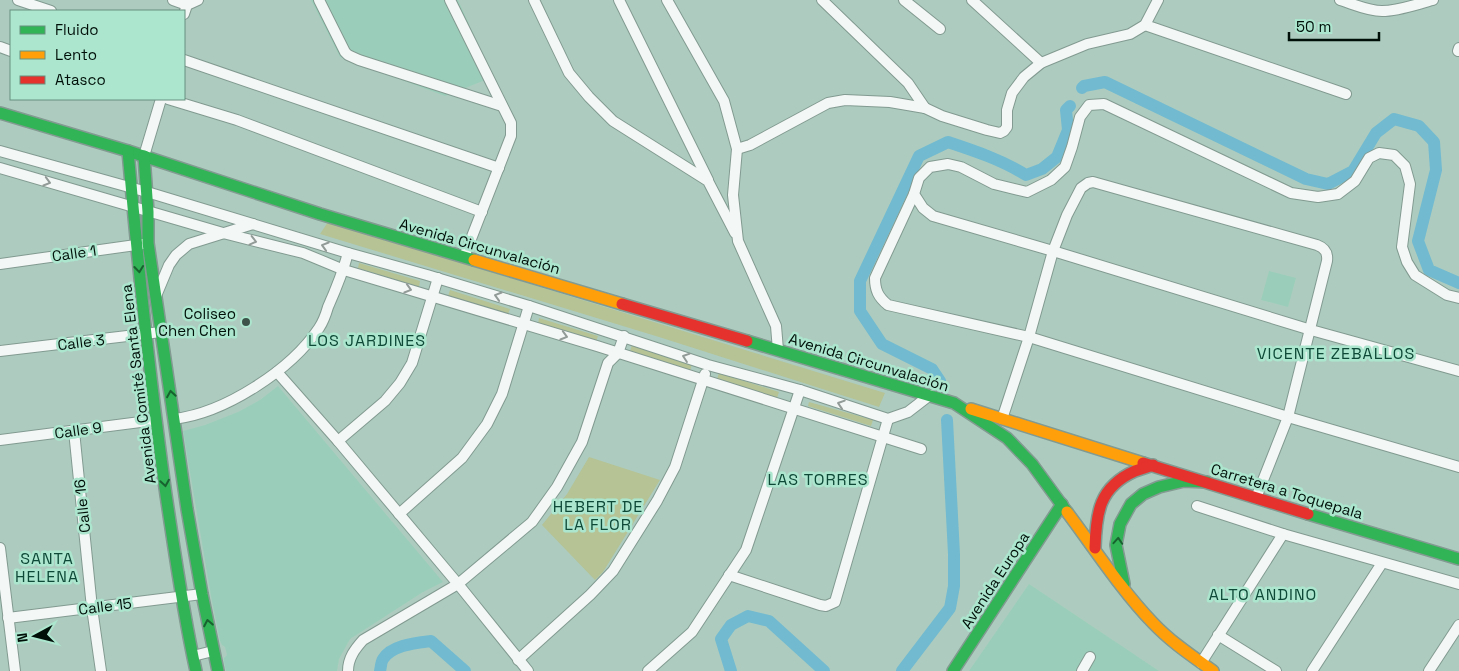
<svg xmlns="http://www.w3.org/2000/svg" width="1459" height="671" viewBox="0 0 1459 671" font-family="'Space Grotesk',sans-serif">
<rect width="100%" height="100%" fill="#adccbf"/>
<g fill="#9bceba">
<polygon points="311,0 458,0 493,77 445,96 340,57"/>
<polygon points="1269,271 1296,278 1288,307 1261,300"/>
<polygon points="278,386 443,582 423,592 350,639 339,659 337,671 226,671 224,662 224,658 227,655 225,647 222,645 220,641 211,596 183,431 205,425 238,412 260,400"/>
<polygon points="1029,584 1159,671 969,671"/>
</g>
<g fill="#b5c395">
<polygon points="328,222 885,393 879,407 659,337 320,234"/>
<polygon points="359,263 420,281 419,287 358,268"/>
<polygon points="450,290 510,309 508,314 448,296"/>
<polygon points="539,318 598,336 596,342 538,324"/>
<polygon points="632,345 692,364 690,371 630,351"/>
<polygon points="719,373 779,392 777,398 717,379"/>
<polygon points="809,402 873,420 871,426 808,406"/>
<polygon points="589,457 660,480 603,572 595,580 542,525 567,494"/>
</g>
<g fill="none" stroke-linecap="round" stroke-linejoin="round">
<g stroke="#72bad0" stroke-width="12">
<polyline points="1082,88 1084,86 1105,82 1306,179 1328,184 1353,171 1376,133 1394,119 1419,126 1434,142 1436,170 1418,241 1429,270 1459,283"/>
<path d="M 940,381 L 932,369 L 882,344 L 860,311 L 860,281 L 919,156 L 948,142 C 975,151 1002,160 1026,175 L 1042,169 L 1057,157 L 1068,130 L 1066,110 L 1070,106"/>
<path d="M 380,671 C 381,667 381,662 383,659 C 392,645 416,643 431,641 L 465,671"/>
<polyline points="731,671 721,639 731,625 748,616 769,621 824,671"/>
<polyline points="902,671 950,608 954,586 954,554 947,420"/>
</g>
<g stroke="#829a91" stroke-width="12">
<g id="street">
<polyline points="18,0 51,11"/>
<polyline points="173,0 187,5"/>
<polyline points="319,0 345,52 348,55 359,60 502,106"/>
<polyline points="450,0 511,123 511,136 464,257"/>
<polyline points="534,0 569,73 589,97 613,121 708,181 735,233"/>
<polyline points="619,0 708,180"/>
<polyline points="667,0 724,101 737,149 733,195 738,241 776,326 778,350"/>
<polyline points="822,0 908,83 925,108"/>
<polyline points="904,0 940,29"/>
<polyline points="972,0 1041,63"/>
<path d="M 1340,0 C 1353,4 1368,11 1382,11 C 1399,11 1417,4 1433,0"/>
<polyline points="184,14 187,5 198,0"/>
<polyline points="1145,25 1346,94"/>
<polyline points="0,47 11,51"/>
<polyline points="1458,51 1459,48"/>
<polyline points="184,60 499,168"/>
<polyline points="168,99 237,120 482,212"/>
<polyline points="737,149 750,145 828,103 845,100 890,102 925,108 942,116 987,130 1000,133 1004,131 1007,127 1007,110 1012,93 1024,77 1041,63 1087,44 1130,34 1145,25 1158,0"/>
<polyline points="0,151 147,192 348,253 427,275 529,306 708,365 800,390 888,419 908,412 930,395"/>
<polyline points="144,156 161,99"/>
<polyline points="0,168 223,233 303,253 344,270 597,346 921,449"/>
<path d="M 914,194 L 875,278 C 875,290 878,297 888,305 L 1029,337 L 1288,417 L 1459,467"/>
<polyline points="0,264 143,244"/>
<polyline points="156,296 169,265 176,255 189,244 253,224"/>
<polyline points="1459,298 1447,295 1415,275 1407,262 1402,247 1410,184 1405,166 1394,155 1379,153 1369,158 1355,181 1338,194 1318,197 1291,193 1104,104 1089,105 1080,117 1072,147 1065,167 1051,180 1027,192 994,184 961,167 948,164 930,167 919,178 914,194 923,208 933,216 1053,251 1311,330 1459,371"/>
<polyline points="0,351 161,332"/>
<polyline points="277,372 338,441 458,584 528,671"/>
<path d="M 174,419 C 225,413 291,370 319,328 C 323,322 326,314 328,307 C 336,289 343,272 348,253"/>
<path d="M 1002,419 L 1029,337 L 1053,251 L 1067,215 L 1081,188 L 1088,183 L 1093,182 L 1317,245 C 1325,248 1328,253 1327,261 L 1288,417 L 1256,498"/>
<polyline points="74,431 92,608 101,671"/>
<polyline points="0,440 156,420"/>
<polyline points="338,441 385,401 400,383 412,363 438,278"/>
<polyline points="1197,506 1283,534 1459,584"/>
<polyline points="399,514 462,458 487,424 502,394 529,306"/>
<polyline points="0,548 15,671"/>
<polyline points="729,575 820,605 826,606 835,602 888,419"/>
<polyline points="8,618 202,594"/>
<polyline points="1218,635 1276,671"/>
<polyline points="193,656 213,651"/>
<polyline points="518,660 590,595 613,571 657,501 675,467 705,374"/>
<polyline points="1201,663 1283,534"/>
<path d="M 348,671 C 348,658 355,649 363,640 L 458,584 L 532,522 L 557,487 L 582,442 L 608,363 L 618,353 L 624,336"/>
<polyline points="648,671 692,632 746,550 800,390"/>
<polyline points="1082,671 1090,657"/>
<polyline points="1312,671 1382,563"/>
<polyline points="1429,671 1459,625"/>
</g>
</g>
<g stroke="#829a91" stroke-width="14">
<g id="fast">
<polyline points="0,113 128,151 320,214 474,260"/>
<path d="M 128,151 C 138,266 150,381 166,495 C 175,554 183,613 196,671"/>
<polyline points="144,156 148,212 148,243 187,509 202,594 218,671"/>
<polyline points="747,341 954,403 1007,438 1032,464 1067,512"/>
<polyline points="1308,514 1459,559"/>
<polyline points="1124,584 1116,545 1120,524 1131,504 1143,494 1159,487 1184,481 1207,482"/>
<polyline points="953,671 1062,504"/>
</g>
</g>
<g stroke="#829a91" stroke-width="14">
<g id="slow">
<polyline points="474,260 622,304"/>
<polyline points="971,409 1143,463"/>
<path d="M 1067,512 C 1094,548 1122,591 1153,623 C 1171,642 1192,656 1213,671"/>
</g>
</g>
<g stroke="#829a91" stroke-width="14">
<g id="jam">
<polyline points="622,304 747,341"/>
<polyline points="1143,463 1308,514"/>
<path d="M 1095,548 C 1096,513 1099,487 1135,471 C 1141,469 1147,467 1153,465"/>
</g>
</g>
<use href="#street" stroke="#f3f7f5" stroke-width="10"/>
<use href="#fast" stroke="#30b455" stroke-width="11"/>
<use href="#slow" stroke="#ff9f0a" stroke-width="11"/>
<use href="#jam" stroke="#e5322d" stroke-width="11"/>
</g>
<defs><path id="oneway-chevron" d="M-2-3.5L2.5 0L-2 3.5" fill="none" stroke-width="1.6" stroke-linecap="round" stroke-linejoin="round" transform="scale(1.25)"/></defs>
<g stroke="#929b97">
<use href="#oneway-chevron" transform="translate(47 182) rotate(16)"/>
<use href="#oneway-chevron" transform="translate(253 241) rotate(14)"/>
<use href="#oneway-chevron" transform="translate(325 246) rotate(-163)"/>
<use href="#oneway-chevron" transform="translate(408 289) rotate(17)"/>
<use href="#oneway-chevron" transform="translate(498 296) rotate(-163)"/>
<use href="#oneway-chevron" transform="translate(564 336) rotate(16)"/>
<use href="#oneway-chevron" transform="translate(686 357) rotate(-161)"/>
<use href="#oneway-chevron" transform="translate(841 404) rotate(-162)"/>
</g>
<g stroke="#18622f">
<use href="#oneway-chevron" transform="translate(139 269) rotate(84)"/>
<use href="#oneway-chevron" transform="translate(171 394) rotate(-99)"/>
<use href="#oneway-chevron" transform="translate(165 483) rotate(81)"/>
<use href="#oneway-chevron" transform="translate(1118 541) rotate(-86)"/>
<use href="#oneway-chevron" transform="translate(208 623) rotate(-101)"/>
</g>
<circle fill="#3d5249" stroke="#ace6cf" stroke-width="2" cx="246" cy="322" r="5"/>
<g text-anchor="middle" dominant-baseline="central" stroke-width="5" stroke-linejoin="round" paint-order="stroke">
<g font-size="15" fill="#001009" stroke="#ace6cf">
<text transform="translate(480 246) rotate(16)">Avenida Circunvalación</text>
<text transform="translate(74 253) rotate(-8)">Calle 1</text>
<text transform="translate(81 342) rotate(-7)">Calle 3</text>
<text transform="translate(869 362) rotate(17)">Avenida Circunvalación</text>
<text transform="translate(138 384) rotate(-97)">Avenida Comité Santa Elena</text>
<text transform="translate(78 430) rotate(-8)">Calle 9</text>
<text transform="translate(1287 491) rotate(17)">Carretera a Toquepala</text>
<text transform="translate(82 506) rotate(-96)">Calle 16</text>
<text transform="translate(995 580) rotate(-57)">Avenida Europa</text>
<text transform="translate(105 606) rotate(-7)">Calle 15</text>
</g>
<g font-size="15" fill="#001009" stroke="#ace6cf" text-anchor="end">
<text x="236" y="313">Coliseo<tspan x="236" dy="17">Chen Chen</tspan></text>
</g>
<g font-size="16" letter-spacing="1" fill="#0e4937" stroke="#ace6cf">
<text x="367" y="340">LOS JARDINES</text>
<text x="1336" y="353">VICENTE ZEBALLOS</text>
<text x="818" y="479">LAS TORRES</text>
<text x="598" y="506">HEBERT DE<tspan x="598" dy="18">LA FLOR</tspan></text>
<text x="47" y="558">SANTA<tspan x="47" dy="18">HELENA</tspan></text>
<text x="1263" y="594">ALTO ANDINO</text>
</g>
</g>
<rect x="10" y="10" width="175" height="90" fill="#ace6cf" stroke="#679080"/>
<rect x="20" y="26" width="25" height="8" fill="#30b455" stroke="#679080"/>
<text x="55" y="35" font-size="15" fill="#001009">Fluido</text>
<rect x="20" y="51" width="25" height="8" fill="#ff9f0a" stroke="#679080"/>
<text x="55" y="60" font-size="15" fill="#001009">Lento</text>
<rect x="20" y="76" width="25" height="8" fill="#e5322d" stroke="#679080"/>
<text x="55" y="85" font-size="15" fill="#001009">Atasco</text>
<g transform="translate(35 636) rotate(263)" stroke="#ace6cf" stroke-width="4" paint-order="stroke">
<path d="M0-4L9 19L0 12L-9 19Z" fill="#001009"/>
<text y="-8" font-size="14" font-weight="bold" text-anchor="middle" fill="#001009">N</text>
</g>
<path d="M1289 32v8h90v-8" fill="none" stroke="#001009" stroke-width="2.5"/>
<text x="1296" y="32" font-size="15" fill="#001009" stroke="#ace6cf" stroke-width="4" paint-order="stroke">50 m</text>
</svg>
